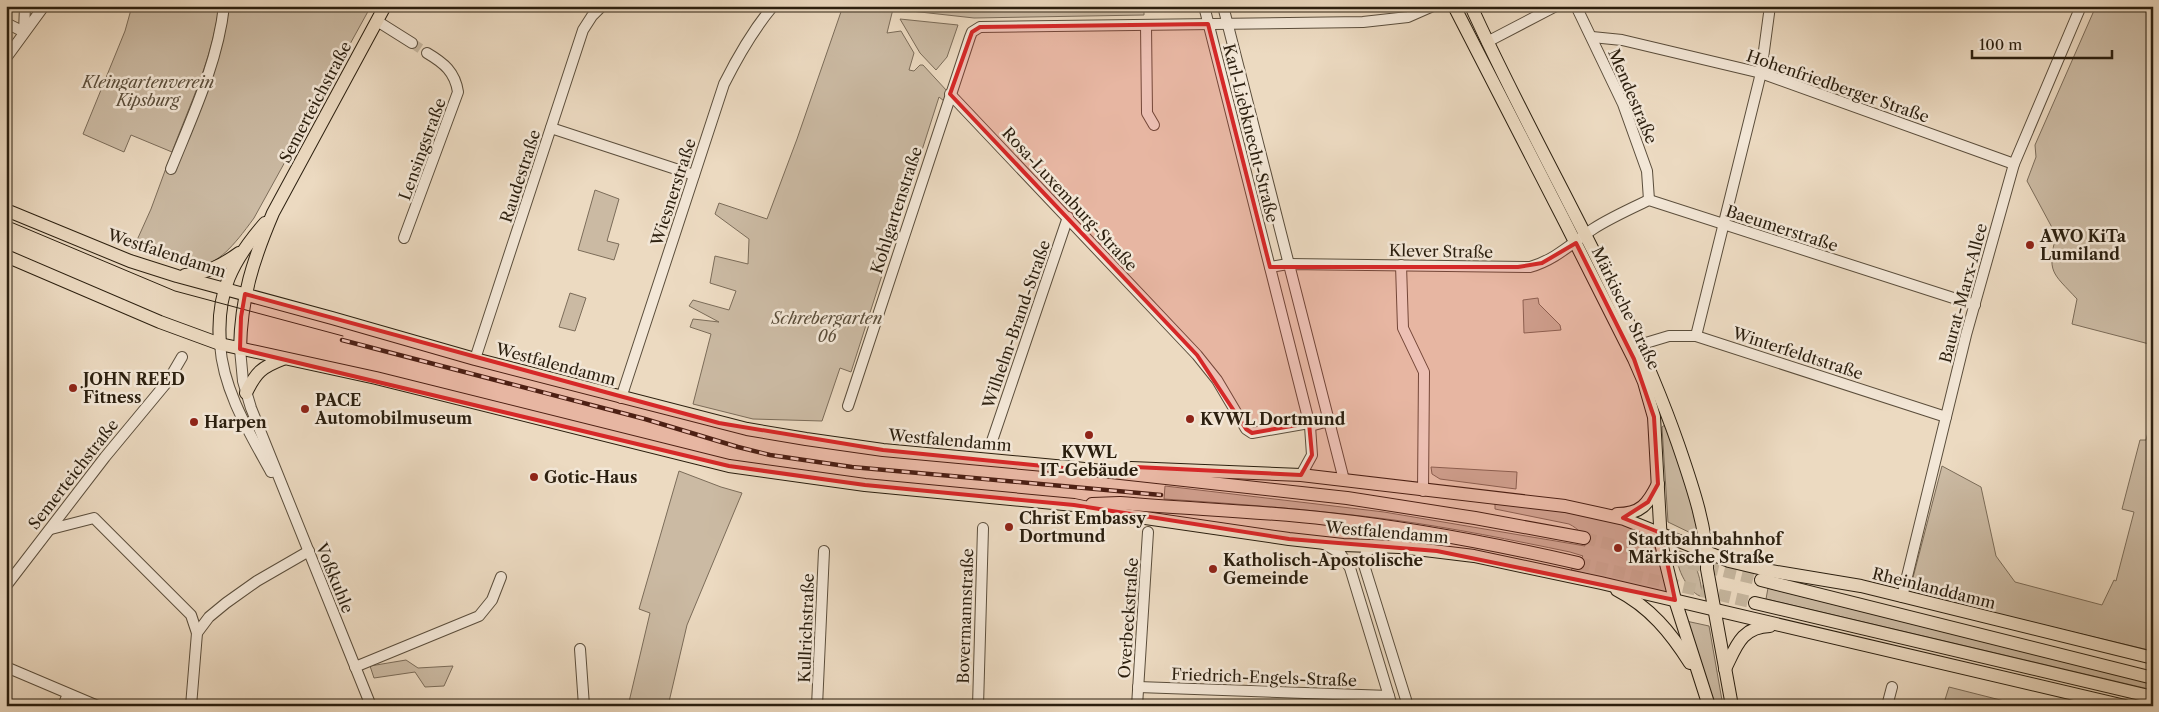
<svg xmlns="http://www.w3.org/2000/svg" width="2159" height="712" viewBox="0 0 2159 712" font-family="'Libre Caslon Text',serif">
<rect width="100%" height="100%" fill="#ecdac1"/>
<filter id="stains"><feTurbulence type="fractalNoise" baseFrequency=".004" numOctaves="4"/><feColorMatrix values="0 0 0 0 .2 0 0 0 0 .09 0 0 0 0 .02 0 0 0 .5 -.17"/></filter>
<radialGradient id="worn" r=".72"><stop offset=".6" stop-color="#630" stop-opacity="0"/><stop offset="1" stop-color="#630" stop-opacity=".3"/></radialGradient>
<g fill="#cbbaa3" stroke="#7b6c59">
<path d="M 132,6 L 219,6 C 213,57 190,104 172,152 L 131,135 L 124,152 L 83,134 L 125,31 Z"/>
<path d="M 229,6 L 371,6 L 254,218 C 210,279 199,273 133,249 L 151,209 L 169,160 L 178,164 C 199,112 222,62 229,6 Z"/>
<polygon points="843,6 1144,6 1144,15 974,18 893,9 887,33 901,31 914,53 909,70 914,71 920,65 923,65 947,91 944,101 939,97 851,372 840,368 822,421 753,419 693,404 711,334 690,327 693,319 719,322 689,306 693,300 729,310 736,291 710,283 715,256 748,264 749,239 715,214 719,203 767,219 797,139"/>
<path d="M 2096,6 L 2153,6 L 2153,345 L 2072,324 L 2077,299 C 2052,272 2047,273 2056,235 L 2027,181 L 2036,157 L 2035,145 Z"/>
<polygon points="900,19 958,25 947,57 936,70 920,53"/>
<polygon points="595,190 619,199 607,241 619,244 614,260 578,250"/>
<polygon points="570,293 586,298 575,331 559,327"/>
<polygon points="1538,298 1539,304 1560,325 1561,330 1524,333 1523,300"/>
<polygon points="2153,412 2153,651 1909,593 1942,466 1981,487 1996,556 2015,582 2102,605 2114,580 2116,581 2134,512 2122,509 2140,440 2146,440"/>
<polygon points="1666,424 1689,495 1699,537 1668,522 1662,427"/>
<polygon points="1431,467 1517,472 1516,489 1440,479 1432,474"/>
<polygon points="679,471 721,487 742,493 687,625 668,706 628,706 650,613 639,609"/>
<path d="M 1165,486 L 1384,512 L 1585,546 C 1584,535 1579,529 1569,524 L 1495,509 L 1495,501 L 1607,519 L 1652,535 L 1668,594 L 1571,570 L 1583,556 L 1570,552 C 1512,540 1453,528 1394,520 C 1318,510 1241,504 1164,499 Z"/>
<path d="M 1679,551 C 1695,553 1701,580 1702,594 L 1700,596 C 1688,592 1672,562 1679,551 Z"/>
<polygon points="1768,588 2153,684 2153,690 1766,599"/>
<polygon points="1686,621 1709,626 1723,706 1713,706"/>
<polygon points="406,660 418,668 453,666 444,686 425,687 415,672 374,678 370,666"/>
<polygon points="1949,687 2024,706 1943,706"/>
</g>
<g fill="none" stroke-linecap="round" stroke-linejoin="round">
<polyline stroke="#c5b59d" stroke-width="10" stroke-dasharray="10 5" stroke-linecap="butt" points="412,43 427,53"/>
<g stroke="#c5b59d" stroke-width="12" stroke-dasharray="12 6" stroke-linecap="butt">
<polyline points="1584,538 1761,580"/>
<polyline points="1578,563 1755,603"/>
</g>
<g stroke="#5b4e3c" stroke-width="12">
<g id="minor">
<polyline points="1204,6 1310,426 1312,455 1301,475"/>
<polyline points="1223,6 1344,480"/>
<polyline points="1576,6 1623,104 1647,171 1649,200"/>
<polyline points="377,21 412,43"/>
<polyline points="6,23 24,32"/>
<polyline points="1146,25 1147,113 1154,125"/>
<polyline points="24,32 25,6"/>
<polyline points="1592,37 1622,40 1761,73 2014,164"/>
<polyline points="1487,42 1556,6"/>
<polyline points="6,58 44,6"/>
<polyline points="950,94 1197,355 1217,380 1246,429 1252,433 1309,423"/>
<polyline points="551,128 694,175"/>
<path d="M 171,169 C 192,117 218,62 224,6"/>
<path d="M 404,238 L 458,92 C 455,72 444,63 427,53"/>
<polyline points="1401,265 1403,328 1424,372 1423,491"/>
<path d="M 1270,267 L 1288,264 L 1530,267 C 1555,260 1572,243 1593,229 C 1610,218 1630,209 1649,200 L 1975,305"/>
<polyline points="1696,336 1761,73 1770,6"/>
<path d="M 220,344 C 223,390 249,432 271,472"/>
<polyline points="1639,345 1669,336 1696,336 1946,417"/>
<polyline points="240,349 243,381 251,408 371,706"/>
<polyline points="475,359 583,30 592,16 602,6"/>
<path d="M 621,398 L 724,84 C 738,56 753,30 773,6"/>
<polyline points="848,406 970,37 972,32 980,27 1363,22 1408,17 1433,6"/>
<polyline points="1310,426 1329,421"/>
<polyline points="992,441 1068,217"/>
<polyline points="51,529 94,518 191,615 197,633"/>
<polyline points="1324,544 1340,553 1350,568 1392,706"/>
<polyline points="1376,546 1366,552 1364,565 1408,706"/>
<polyline points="6,586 105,457 168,381 182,357"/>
<polyline points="1902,597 1966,335 2014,164 2081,6"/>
<polyline points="580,649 584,706"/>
<polyline points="6,667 98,706"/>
<polyline points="355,667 479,616 492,600 501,577"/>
<polyline points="1138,687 1389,696"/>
<polyline points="63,706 68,694"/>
<polyline points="191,706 197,633 209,617 226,603 257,581 309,551"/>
<polyline points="817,706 824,551"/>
<polyline points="978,706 983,528"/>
<polyline points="1137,706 1148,532"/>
<polyline points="1887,706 1892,687"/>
</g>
</g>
<g stroke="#2b1f0f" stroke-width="14">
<g id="major">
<polyline points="1454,6 1566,224 1634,359 1644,382 1654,417 1661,543 1675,600 1709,706"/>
<path d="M 1471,6 C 1537,153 1625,292 1678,444 C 1691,482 1708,530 1707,569 L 1732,706"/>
<polyline points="6,210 130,261 177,276 332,318 475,359 747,429 806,439 883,450 1066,467 1347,498 1475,518 1584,538"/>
<polyline points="6,256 160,322 220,344 376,378 729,466 865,485 1074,505 1118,514 1289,539 1343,545 1400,547 1474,556 1601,583 2125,706"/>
<path d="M 185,275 C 207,273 221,266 239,253"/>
<path d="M 220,344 C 216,292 232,261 265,223"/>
<path d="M 240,349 C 241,297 253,260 273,213 L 385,6"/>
<path d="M 246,393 C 256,372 262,367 283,359"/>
<polyline points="1131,468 1301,475 1565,506 1624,519 1729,561 1771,571 1861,586 2153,658"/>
<path d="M 1092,504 L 1120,503 C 1189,509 1259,511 1328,519 C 1412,528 1495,544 1578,563"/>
<path d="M 1617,514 C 1641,514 1648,504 1658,484"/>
<polyline points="1761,580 2153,678"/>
<path d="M 1617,590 C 1650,607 1671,633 1690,663"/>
<polyline points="1755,603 2153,697"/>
<path d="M 1725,669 C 1736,647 1741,627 1770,626"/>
</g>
</g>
<use href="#minor" stroke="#f3e7d7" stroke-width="10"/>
<use href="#major" stroke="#ecdac1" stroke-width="12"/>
<polyline stroke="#2b1f0f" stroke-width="1" points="6,220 175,291 343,336"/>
<g stroke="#2b1f0f" stroke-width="4.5">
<polyline id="rail" points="342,340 645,419 738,447 770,455 852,467 1161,495"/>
</g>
<use href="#rail" stroke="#f3e7d7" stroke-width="2.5" stroke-dasharray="8" stroke-linecap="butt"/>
</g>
<path fill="#d62828" fill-opacity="0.2" stroke="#d62828" stroke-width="4" stroke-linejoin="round" d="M 1208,24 L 1270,267 L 1518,267 L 1542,263 L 1576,243 L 1634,359 L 1654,417 L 1658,484 L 1648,502 L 1623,518 L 1661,533 L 1675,600 L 1437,551 L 1289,539 L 1074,505 L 865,485 L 729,466 L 240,349 L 241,317 L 245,294 L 719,423 L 883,450 L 1114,473 L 1135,467 L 1301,475 L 1312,455 L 1309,423 L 1252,433 L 1246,429 L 1197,355 L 950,94 L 972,32 L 980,27 Z"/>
<g fill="#8f2418" stroke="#f3e7d7" stroke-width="2">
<circle cx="2030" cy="245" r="5"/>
<circle cx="73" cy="388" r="5"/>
<circle cx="305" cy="409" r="5"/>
<circle cx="1190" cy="419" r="5"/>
<circle cx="194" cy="422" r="5"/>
<circle cx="1089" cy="435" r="5"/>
<circle cx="534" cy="477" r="5"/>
<circle cx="1009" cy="527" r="5"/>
<circle cx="1618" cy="548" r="5"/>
<circle cx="1213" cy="569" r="5"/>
</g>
<g text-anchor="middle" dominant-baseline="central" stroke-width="5" stroke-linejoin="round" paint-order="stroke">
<g font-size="16" font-style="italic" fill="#5b4e3b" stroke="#f3e7d7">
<text x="148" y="82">Kleingartenverein<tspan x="148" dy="18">Kipsburg</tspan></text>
<text x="827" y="318">Schrebergarten<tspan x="827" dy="18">06</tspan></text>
</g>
<g font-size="16" fill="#2b1f0f" stroke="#f3e7d7">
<text transform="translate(1838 86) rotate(19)">Hohenfriedberger Straße</text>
<text transform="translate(1633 96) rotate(67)">Mendestraße</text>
<text transform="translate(315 102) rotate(-62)">Semerteichstraße</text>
<text transform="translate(1251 133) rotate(76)">Karl-Liebknecht-Straße</text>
<text transform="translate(422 149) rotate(-70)">Lensingstraße</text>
<text transform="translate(520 176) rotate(-72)">Raudestraße</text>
<text transform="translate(673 192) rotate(-72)">Wiesnerstraße</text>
<text transform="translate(1070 199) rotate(47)">Rosa-Luxemburg-Straße</text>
<text transform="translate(896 210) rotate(-72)">Kohlgartenstraße</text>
<text transform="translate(1782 228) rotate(18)">Baeumerstraße</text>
<text transform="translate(1441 251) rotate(1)">Klever Straße</text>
<text transform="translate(167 253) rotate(18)">Westfalendamm</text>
<text transform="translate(1963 293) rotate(-75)">Baurat-Marx-Allee</text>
<text transform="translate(1626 308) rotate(64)">Märkische Straße</text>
<text transform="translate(1016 324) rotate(-71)">Wilhelm-Brand-Straße</text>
<text transform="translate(1798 353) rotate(18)">Winterfeldtstraße</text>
<text transform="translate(556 364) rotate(15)">Westfalendamm</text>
<text transform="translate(950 440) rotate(5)">Westfalendamm</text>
<text transform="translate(73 474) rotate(-52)">Semerteichstraße</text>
<text transform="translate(1387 532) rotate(5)">Westfalendamm</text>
<text transform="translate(335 578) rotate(68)">Voßkuhle</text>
<text transform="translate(1934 588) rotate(14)">Rheinlanddamm</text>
<text transform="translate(965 616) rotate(-88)">Bovermannstraße</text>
<text transform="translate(1128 618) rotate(-86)">Overbeckstraße</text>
<text transform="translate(806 628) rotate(-88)">Kullrichstraße</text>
<text transform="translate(1264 677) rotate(2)">Friedrich-Engels-Straße</text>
</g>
<g font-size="16" font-weight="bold" fill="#2b1f0f" stroke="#f3e7d7" text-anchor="start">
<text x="2040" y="236">AWO KiTa<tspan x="2040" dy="18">Lumiland</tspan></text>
<text x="83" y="379">JOHN REED<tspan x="83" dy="18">Fitness</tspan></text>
<text x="315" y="400">PACE<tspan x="315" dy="18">Automobilmuseum</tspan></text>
<text x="1200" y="419">KVWL Dortmund</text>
<text x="204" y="422">Harpen</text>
<text x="1089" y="452" text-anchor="middle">KVWL<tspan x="1089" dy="18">IT-Gebäude</tspan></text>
<text x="544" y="477">Gotic-Haus</text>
<text x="1019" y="518">Christ Embassy<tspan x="1019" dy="18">Dortmund</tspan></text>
<text x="1628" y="539">Stadtbahnbahnhof<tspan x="1628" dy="18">Märkische Straße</tspan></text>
<text x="1223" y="560">Katholisch-Apostolische<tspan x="1223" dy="18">Gemeinde</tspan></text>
</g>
</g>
<rect width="2159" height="712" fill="none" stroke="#ecdac1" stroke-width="25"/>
<rect x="8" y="8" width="2144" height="697" fill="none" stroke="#2b1f0f" stroke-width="2.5"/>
<rect x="12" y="12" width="2134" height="687" fill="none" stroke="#2b1f0f"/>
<path d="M1972 50v8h140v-8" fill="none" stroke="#2b1f0f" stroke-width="2.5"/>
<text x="1979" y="50" font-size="15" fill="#2b1f0f" stroke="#f3e7d7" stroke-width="4" paint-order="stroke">100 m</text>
<rect width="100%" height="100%" filter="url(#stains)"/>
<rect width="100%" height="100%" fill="url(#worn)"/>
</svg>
